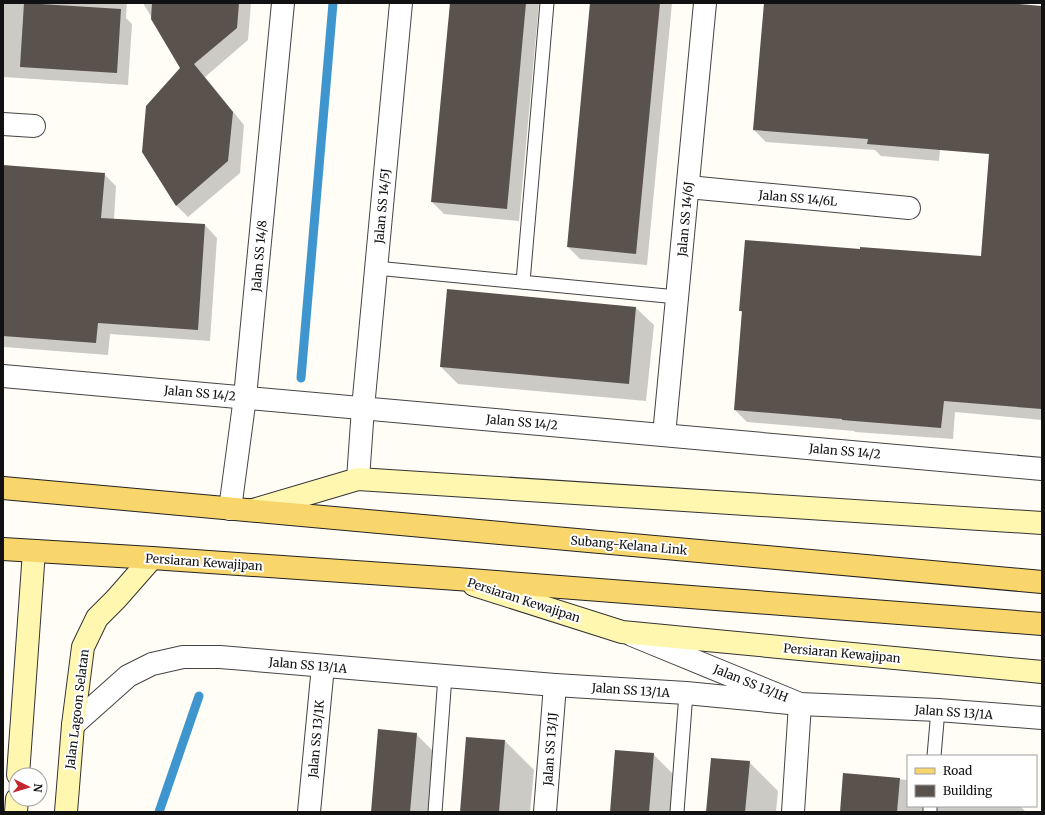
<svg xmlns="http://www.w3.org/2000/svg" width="1045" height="815" viewBox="0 0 1045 815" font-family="Merriweather,serif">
<rect width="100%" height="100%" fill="#fffdf5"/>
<g fill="#0003">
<polygon points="3,3 127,3 126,18 132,24 128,85 3,77"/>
<polygon points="143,3 251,3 248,40 205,77 244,125 240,173 188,217 176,205 182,68"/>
<polygon points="451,3 539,3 519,221 444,214 432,202"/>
<polygon points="591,3 672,3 647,265 580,259 568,247"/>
<polygon points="765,3 995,3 1042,7 1042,125 943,118 939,161 881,156 875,150 766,142 754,130"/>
<polygon points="1042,160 1042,420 955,412 953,439 855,432 854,431 747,422 735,410 742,313 740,310 861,250 981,257"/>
<polygon points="3,169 104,174 116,186 114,219 205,225 217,238 210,341 110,334 108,355 4,347 3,345"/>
<polygon points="448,290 636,308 654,325 646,401 458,384 441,367"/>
<polygon points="416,734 445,763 441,812 372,812"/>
<polygon points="505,741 534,770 530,812 461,812"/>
<polygon points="653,754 682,783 680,812 611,812"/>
<polygon points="749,762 778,791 776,812 707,812"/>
<polygon points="844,774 908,780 908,806 1020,806 1026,812 841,812"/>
</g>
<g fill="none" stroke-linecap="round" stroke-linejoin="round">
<g stroke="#3f96cf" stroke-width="9">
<polyline points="301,378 333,3"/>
<polyline points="159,812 199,696"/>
</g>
</g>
<g fill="#5a524d">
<polygon points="24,3 121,9 117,73 20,67"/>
<polygon points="152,3 239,3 237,28 194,64 233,112 228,161 176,206 142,152 146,106 180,68 151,19"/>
<polygon points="450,3 526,3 507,209 431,202"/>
<polygon points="590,3 660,3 636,254 567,247"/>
<polygon points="764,3 1007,3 1042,6 1042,409 944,401 941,428 842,420 842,419 734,410 742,311 739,311 745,240 860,249 860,247 981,256 989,154 867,144 868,139 753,130"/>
<polygon points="3,165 105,173 101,218 205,224 198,330 98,323 96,343 3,336"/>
<polygon points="447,289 636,307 629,384 440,367"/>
<polygon points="378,729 417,733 410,812 371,812"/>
<polygon points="466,737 505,740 499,812 460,812"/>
<polygon points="615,750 654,753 649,812 610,812"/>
<polygon points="711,758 750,761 745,812 706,812"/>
<polygon points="843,773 900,778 897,812 840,812"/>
</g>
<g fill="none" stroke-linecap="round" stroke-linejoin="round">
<g stroke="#444" stroke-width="15">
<g id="lane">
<polyline points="376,268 677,297"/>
<polyline points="523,282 547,3"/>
<polyline points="934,756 938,710"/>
<polyline points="435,812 445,676"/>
<polyline points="677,812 686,693"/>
<polyline points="930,812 930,806"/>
</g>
</g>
<g stroke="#444" stroke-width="24">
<g id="street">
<polyline points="3,124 34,126"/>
<polyline points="688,187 909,208"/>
<polyline points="3,376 1042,469"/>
<polyline points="664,435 705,3"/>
<polyline points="358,479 363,408 401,3"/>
<polyline points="230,509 245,397 283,3"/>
<polyline points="632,635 800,704 793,812"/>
<polyline points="73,725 128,676 152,664 183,657 220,657 445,676 555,685 686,693 800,704 938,710 1042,718"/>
<polyline points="309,812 323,666"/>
<polyline points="545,812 555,685"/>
</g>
</g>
<g stroke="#333" stroke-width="24">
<g id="secondary">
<polyline points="253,510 358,479 1042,523"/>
<polyline points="474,585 622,632 1042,672"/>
<polyline points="18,775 34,551"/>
<polyline points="16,812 17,799"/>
<polyline points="66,812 73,725 83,647 97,618 116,599 152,558"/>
</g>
</g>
<g stroke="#222" stroke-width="24">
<g id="primary">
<polyline points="3,488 1042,582"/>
<polyline points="3,549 152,558 457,579 1042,624"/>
</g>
</g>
<use href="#lane" stroke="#fff" stroke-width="13"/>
<use href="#street" stroke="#fff" stroke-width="22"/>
<use href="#secondary" stroke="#fff6b0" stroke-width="22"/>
<use href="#primary" stroke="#f9d66b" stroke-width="22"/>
</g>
<g text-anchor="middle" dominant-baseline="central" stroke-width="4" stroke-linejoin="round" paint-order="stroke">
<g font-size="12" fill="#111" stroke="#fff">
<text transform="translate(798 198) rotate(5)">Jalan SS 14/6L</text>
<text transform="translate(382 206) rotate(-85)">Jalan SS 14/5J</text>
<text transform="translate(685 219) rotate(-85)">Jalan SS 14/6J</text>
<text transform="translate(259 256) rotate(-85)">Jalan SS 14/8</text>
<text transform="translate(200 393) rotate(5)">Jalan SS 14/2</text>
<text transform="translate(522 422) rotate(5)">Jalan SS 14/2</text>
<text transform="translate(845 451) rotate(5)">Jalan SS 14/2</text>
<text transform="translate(629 545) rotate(5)">Subang-Kelana Link</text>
<text transform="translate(204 562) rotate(4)">Persiaran Kewajipan</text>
<text transform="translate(524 600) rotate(18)">Persiaran Kewajipan</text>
<text transform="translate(842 653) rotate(5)">Persiaran Kewajipan</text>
<text transform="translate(308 665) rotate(5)">Jalan SS 13/1A</text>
<text transform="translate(751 683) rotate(22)">Jalan SS 13/1H</text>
<text transform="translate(631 690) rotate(4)">Jalan SS 13/1A</text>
<text transform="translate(77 709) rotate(-83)">Jalan Lagoon Selatan</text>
<text transform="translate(954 712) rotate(4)">Jalan SS 13/1A</text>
<text transform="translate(316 739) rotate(-85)">Jalan SS 13/1K</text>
<text transform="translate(550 749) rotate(-86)">Jalan SS 13/1J</text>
</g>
</g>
<rect width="1045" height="815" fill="none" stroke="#111111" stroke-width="8"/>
<rect x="907" y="755" width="130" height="52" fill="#ffffff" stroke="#a0a0a0"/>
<rect x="915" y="768" width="20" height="6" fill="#f9d66b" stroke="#a0a0a0"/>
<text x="943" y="775" font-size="12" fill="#111111">Road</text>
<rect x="915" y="785" width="20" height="12" fill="#5a524d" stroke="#a0a0a0"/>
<text x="943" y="795" font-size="12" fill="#111111">Building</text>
<g transform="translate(28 787) rotate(95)"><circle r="19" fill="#ffffff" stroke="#a0a0a0"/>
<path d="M0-3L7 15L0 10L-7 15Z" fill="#c4262e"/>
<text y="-6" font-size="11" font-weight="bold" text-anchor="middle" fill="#111111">N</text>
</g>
</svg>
